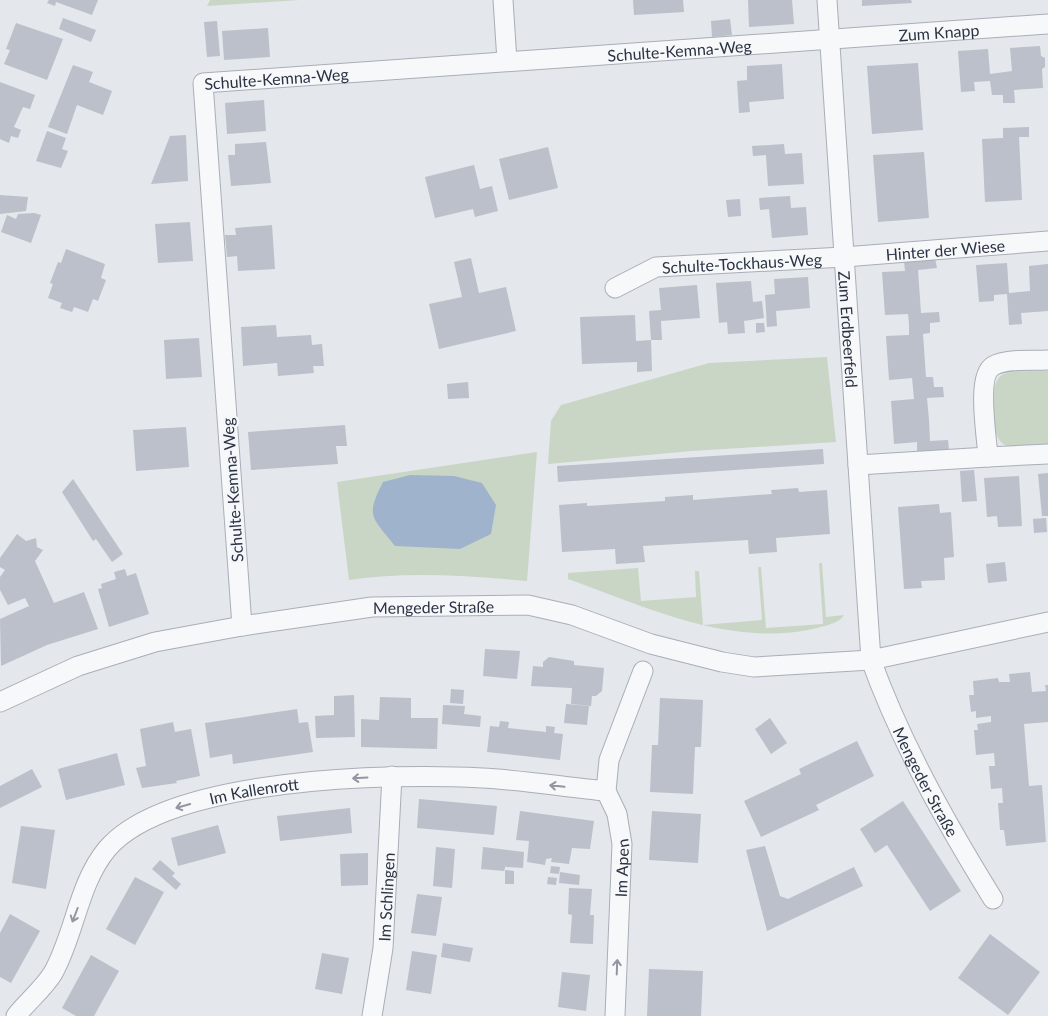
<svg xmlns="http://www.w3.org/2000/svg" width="1048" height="1016" viewBox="0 0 1048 1016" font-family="Lato,sans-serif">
<rect width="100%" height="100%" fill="#e4e7ec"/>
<g fill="#c9d6c5">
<polygon points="210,0 300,0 207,6"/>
<polygon points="827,357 836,442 692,451 548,464 551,421 561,405 709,363"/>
<path d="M 1048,371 L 1048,444 C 1036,444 1017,449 1005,445 C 989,438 987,384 1002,375 C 1010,370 1037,371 1048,371 Z"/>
<path d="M 537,452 L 527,581 C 469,576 407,571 349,580 L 337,482 Z"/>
<path d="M 819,563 L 822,563 L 826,617 L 844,615 C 839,624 823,626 813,629 C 729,647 646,607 568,579 L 568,573 L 638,568 L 641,601 L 696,597 L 695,571 L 699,571 L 703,625 L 762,620 L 758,567 L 761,567 L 766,628 L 823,624 Z"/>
</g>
<path fill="#9fb4cc" d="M 410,475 L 454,476 L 482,483 L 496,505 L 491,534 L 460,549 L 395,546 C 372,517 365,517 383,482 Z"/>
<g fill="#bbc0ca">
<polygon points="49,0 98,0 92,15 56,2 55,6 47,3"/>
<polygon points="633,0 683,0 684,12 634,15"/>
<polygon points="748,0 792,0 794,24 749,27"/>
<polygon points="862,0 911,0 912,3 862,6"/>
<polygon points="63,18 96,30 91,42 59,29"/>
<polygon points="730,19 732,35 712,37 711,21"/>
<polygon points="217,21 220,56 207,57 204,22"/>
<polygon points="16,23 63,39 47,80 4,64 10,50 6,49"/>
<polygon points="268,28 270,57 224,60 222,31"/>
<polygon points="1040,46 1041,56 1045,58 1045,67 1042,69 1043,88 1014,90 1015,103 1003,103 1003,95 992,95 990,81 974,82 975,91 961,92 958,51 988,49 990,74 1012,71 1010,48"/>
<polygon points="918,63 923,130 872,134 867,66"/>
<polygon points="782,64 784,99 749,102 750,112 739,113 737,81 747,80 747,66"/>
<polygon points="73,65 93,72 89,82 112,91 103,115 77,105 67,134 48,127"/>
<polygon points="0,82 35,95 30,109 23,107 14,127 21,130 18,138 11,136 9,143 0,139"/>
<polygon points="264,100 266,131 227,134 225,103"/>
<polygon points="1029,127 1029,137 1019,137 1022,200 985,202 982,139 1003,138 1003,128"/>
<polygon points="47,131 66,138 62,149 68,151 61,168 36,161"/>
<polygon points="186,135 188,181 151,184 170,136"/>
<polygon points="266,142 271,183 231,186 228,155 235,155 235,144"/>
<polygon points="784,144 785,154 802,153 804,184 768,186 766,155 753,156 752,146"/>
<polygon points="548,147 558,188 509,200 499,159"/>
<polygon points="924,152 929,218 878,222 873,155"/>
<polygon points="474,165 480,189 492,186 498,211 475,217 473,209 435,218 425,177"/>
<polygon points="0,195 28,197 26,211 0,214"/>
<polygon points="790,196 791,208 806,207 808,235 772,238 769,209 760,210 759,198"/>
<polygon points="740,199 741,216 728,217 726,200"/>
<polygon points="34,213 41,215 31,243 1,232 7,215 16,219 18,214"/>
<polygon points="190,222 193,261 158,263 155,224"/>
<polygon points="272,225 275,269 238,271 237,256 227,257 225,235 236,235 235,228"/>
<polygon points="66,249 105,264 101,278 106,280 98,301 93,299 88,312 74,307 72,312 60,308 62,303 48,298 53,284 50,283 58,262 61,263"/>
<polygon points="471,258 479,293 506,287 516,331 439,349 429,304 462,297 454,262"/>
<polygon points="935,258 937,268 918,270 921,313 939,312 940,322 930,323 930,333 923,334 926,377 933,377 934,387 943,387 944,397 927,398 929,420 930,441 948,440 949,450 917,452 917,442 894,444 891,401 914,399 913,388 912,378 889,380 886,336 909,335 909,324 908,314 885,315 882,272 905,271 904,261"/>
<polygon points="1007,263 1009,293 1030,291 1029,266 1048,264 1048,311 1021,313 1022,324 1009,325 1007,294 994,295 994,301 979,302 976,265"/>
<polygon points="808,277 810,308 776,311 777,326 767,327 765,295 775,294 774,279"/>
<polygon points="751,281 753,302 762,301 764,318 744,321 745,333 728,334 727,322 719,323 716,283"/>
<polygon points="697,285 700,318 661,321 662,340 651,340 649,311 661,310 659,288"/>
<polygon points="635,315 636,341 651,340 652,371 637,372 637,362 582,364 580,317"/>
<polygon points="756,323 764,323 765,332 756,333"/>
<polygon points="276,325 277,337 311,335 312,345 322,344 324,366 313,366 314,373 278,376 277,363 243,366 241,327"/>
<polygon points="199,338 202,377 166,379 164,340"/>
<polygon points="468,382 469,398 448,399 447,384"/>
<polygon points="345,425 347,446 336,446 338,464 251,470 248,432"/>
<polygon points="186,427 189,467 136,471 133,430"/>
<polygon points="823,449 824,464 558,482 557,466"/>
<polygon points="974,470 977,501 962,502 960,471"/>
<polygon points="1048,473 1048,516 1042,516 1038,474"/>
<polygon points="1019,476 1022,526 998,527 997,516 987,517 984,478"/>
<polygon points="73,479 123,554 112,562 96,539 93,541 62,492"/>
<polygon points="798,488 799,492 827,490 830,534 776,538 777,552 749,554 748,540 643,546 645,562 616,564 615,549 562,552 559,505 587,503 587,506 665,501 665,497 693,495 693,500 772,494 771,490"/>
<polygon points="939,504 940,513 951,512 954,557 944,558 945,580 921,581 922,588 904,589 898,507"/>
<polygon points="1046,518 1047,532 1034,533 1033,519"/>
<polygon points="17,534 26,541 36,538 37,547 43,550 35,561 54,603 84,592 98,629 47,645 1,666 0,619 29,606 25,598 8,605 0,590 0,577 5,570 0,567 0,558"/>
<polygon points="1005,562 1007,581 988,583 986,564"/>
<polygon points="125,569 127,576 136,573 149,614 109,627 98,589 102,588 101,584 116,579 114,572"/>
<polygon points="485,649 520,651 517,679 483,676"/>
<polygon points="549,657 574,661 574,665 604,668 602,691 596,696 592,696 591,706 571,704 572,688 531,686 533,666 543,667 543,662"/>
<polygon points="1030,672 1032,692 1046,691 1045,685 1048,685 1048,722 1024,724 1029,786 1042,785 1046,842 1006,846 1004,830 1000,830 998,803 1003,803 1002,788 991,789 989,766 995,766 994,753 976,755 974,730 978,730 977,724 991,722 991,716 976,718 976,711 971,712 969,695 974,695 973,681 998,678 999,682 1010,682 1009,674"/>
<polygon points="451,689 464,690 463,704 450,703"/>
<polygon points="354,695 355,737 316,738 315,716 334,715 334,696"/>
<polygon points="380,697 411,698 411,718 438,718 437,749 361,747 361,719 379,720"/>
<polygon points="660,698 703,700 701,747 695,747 693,794 650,792 652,745 658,745"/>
<polygon points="566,704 589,706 587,725 564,723"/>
<polygon points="443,705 465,706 464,714 481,716 480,727 442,724"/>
<polygon points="297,709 299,723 308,722 313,752 233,764 232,754 210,758 205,723"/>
<polygon points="770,718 787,743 771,754 755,729"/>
<polygon points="500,721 509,722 508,728 546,732 546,726 555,727 554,733 563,734 560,760 487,752 490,726 499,727"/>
<polygon points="173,722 175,732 191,729 200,776 176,781 177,783 142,788 136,768 146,766 140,729"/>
<polygon points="857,741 874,776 816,805 819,810 761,837 744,801 801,774 799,769"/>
<polygon points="117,753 125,785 66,800 58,769"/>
<polygon points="32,769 42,787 0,808 0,786"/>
<polygon points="419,799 497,806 494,835 417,828"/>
<polygon points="903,801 961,891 930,911 887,845 875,853 860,829"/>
<polygon points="350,808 352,833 280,841 277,816"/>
<polygon points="520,811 594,821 590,849 572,848 569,864 551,862 552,858 546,859 545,865 527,862 529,841 516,840"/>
<polygon points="652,811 701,814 698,863 649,860"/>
<polygon points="218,825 226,853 178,866 171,838"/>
<polygon points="21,826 55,830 46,889 12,883"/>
<polygon points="765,846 780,896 788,899 854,867 863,886 767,931 746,850"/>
<polygon points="436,847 455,849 452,888 433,886"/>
<polygon points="483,847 524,852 523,868 506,867 506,865 504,871 481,869"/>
<polygon points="368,853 368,885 341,886 340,854"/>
<polygon points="160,860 175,873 172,876 181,884 176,890 152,869"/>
<polygon points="551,866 560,867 559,874 550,873"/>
<polygon points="505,870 514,871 514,884 505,884"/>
<polygon points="560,872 580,875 579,885 559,883"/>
<polygon points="135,877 164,892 135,945 106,929"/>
<polygon points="548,877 557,878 556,885 547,884"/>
<polygon points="569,888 592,889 590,915 594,915 593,944 570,943 572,915 568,914"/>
<polygon points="417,894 442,897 436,936 411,933"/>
<polygon points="10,914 40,931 11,983 0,977 0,933"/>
<polygon points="990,934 1040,972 1008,1015 958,978"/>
<polygon points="443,943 473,948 470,962 441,957"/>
<polygon points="412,951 437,955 431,994 406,990"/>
<polygon points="322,953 349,958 342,994 315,989"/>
<polygon points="91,955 119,971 94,1016 76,1016 62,1008"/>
<polygon points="649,969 703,971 701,1016 647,1016"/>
<polygon points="562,972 590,975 586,1011 558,1007"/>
</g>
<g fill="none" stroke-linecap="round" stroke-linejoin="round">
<g stroke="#a9aeb7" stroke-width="21">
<g id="minor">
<polyline points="503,0 507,61"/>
<path id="s1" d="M 827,0 L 871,660 C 901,743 946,823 993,899"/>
<path id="s2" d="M 615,288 L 656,267 L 844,257 L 1048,241"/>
<path d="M 1048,360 C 1032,361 1007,358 993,366 C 976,376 987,438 988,457 L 1048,454"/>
<polyline points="858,465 988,457"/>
<path id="s3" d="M 242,626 L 203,83 L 1048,24"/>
<path id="s4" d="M 0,702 L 78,666 L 155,642 L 242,626 L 372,607 L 528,605 L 572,615 L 651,644 L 722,662 L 754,667 L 871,660 L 1048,622"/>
<path id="s5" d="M 16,1016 C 27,1002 44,988 53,973 C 75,934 78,884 107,849 C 168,777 392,773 482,778 C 523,780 565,787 606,791"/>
<path id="s6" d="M 372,1016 L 383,948 L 392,776"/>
<path id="s7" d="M 615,1016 L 622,844 L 617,814 L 606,791 L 609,760 L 643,671"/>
</g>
</g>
<use href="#minor" stroke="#f7f8fa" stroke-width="19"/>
</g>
<defs><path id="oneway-shaft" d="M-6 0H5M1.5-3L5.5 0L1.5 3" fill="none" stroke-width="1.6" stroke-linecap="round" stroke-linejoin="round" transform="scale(1.25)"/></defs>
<g stroke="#9196a0">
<use href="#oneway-shaft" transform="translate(360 778) rotate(177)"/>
<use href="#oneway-shaft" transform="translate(557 786) rotate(-174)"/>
<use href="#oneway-shaft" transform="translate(183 806) rotate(164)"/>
<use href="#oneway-shaft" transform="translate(75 915) rotate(111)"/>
<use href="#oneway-shaft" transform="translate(617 967) rotate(-88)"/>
</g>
<g text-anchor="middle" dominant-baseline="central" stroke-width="5" stroke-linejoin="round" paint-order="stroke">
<g font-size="16" fill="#2b3445" stroke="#f4f6f9">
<text stroke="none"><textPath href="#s3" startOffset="1282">Zum Knapp</textPath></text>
<text stroke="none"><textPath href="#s3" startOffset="1022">Schulte-Kemna-Weg</textPath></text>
<text stroke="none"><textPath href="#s3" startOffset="618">Schulte-Kemna-Weg</textPath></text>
<text stroke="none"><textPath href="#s2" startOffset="336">Hinter der Wiese</textPath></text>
<text stroke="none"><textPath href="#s2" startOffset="132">Schulte-Tockhaus-Weg</textPath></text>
<text stroke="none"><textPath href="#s1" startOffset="330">Zum Erdbeerfeld</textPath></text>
<text transform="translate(232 490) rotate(-94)">Schulte-Kemna-Weg</text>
<text stroke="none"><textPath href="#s4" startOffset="448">Mengeder Straße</textPath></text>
<text stroke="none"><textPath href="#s1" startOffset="795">Mengeder Straße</textPath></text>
<text stroke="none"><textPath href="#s5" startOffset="354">Im Kallenrott</textPath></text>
<text stroke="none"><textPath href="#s7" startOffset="148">Im Apen</textPath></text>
<text stroke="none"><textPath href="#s6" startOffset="120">Im Schlingen</textPath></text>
</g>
</g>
</svg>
